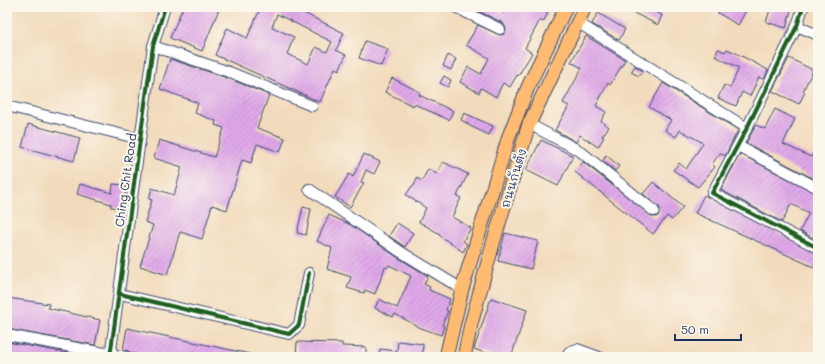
<svg xmlns="http://www.w3.org/2000/svg" width="825" height="364" viewBox="0 0 825 364" font-family="Mali,'Playpen Sans Thai',sans-serif">
<defs>
<pattern id="building-hatch" width="6" height="6" patternUnits="userSpaceOnUse"><rect width="6" height="6" fill="#e0a8e9"/><path d="M-1 1l2-2M0 6l6-6M5 7l2-2" fill="none" stroke="#b589c0"/></pattern>
</defs>
<rect width="100%" height="100%" fill="#fbf7ec"/>
<filter id="ink" filterUnits="userSpaceOnUse"><feTurbulence type="fractalNoise" baseFrequency=".025" numOctaves="2"/><feDisplacementMap in="SourceGraphic" scale="8" xChannelSelector="R" yChannelSelector="G"/><feConvolveMatrix kernelMatrix="1 2 1 2 8 2 1 2 1" color-interpolation-filters="sRGB"/></filter>
<filter id="wash" filterUnits="userSpaceOnUse"><feTurbulence type="fractalNoise" baseFrequency=".012" numOctaves="4" result="noise"/><feDisplacementMap in="SourceGraphic" scale="16" xChannelSelector="R" yChannelSelector="G"/><feGaussianBlur stdDeviation="0.9" result="paint"/><feColorMatrix in="noise" values="0 0 0 0 0 0 0 0 0 0 0 0 0 0 0 0 0 1.4 0 .05"/><feComposite in="paint" operator="in"/></filter>
<g filter="url(#wash)">
<rect width="100%" height="100%" fill="#f2dbbc"/>
<g id="blocks">
<g fill="url(#building-hatch)" fill-rule="evenodd">
<polygon points="183,7 220,7 202,51 170,38"/>
<path d="M 261,7 L 292,7 L 344,33 L 336,50 L 346,55 L 339,70 L 335,68 L 320,102 L 215,55 L 227,28 L 247,38 ZM 277,14 L 332,42 L 327,52 L 316,47 L 308,64 L 287,54 L 294,37 L 272,27 Z"/>
<polygon points="470,7 493,7 503,13 506,7 536,7 548,13 543,22 540,20 525,48 532,53 518,76 517,75 510,87 503,83 496,97 481,88 479,93 460,82 468,67 481,74 489,58 466,45 478,25 500,35 504,34 506,29 503,23"/>
<polygon points="622,7 645,7 662,15 658,25"/>
<polygon points="721,7 748,7 738,25 718,13"/>
<polygon points="771,7 792,7 786,28 766,22"/>
<polygon points="598,13 625,29 619,40 592,24"/>
<polygon points="586,36 625,60 610,85 608,83 596,106 606,112 601,121 609,127 602,136 604,137 598,147 580,135 576,142 555,130 569,106 563,103 582,68 571,62"/>
<polygon points="365,41 388,49 381,66 359,58"/>
<polygon points="718,49 725,52 727,49 736,53 768,70 764,80 759,77 750,96 742,92 736,106 718,98 724,85 730,88 739,68 715,56"/>
<polygon points="448,55 456,59 451,70 443,66"/>
<polygon points="789,58 813,70 803,91 805,92 799,104 772,91"/>
<polygon points="170,59 230,79 269,95 257,128 285,138 280,152 257,144 251,163 242,160 227,210 212,205 202,239 180,232 167,275 140,266 153,225 145,222 152,200 149,199 152,188 174,195 182,167 154,158 159,140 214,157 224,128 215,125 216,121 195,113 198,103 160,89"/>
<polygon points="635,66 643,71 639,76 631,72"/>
<polygon points="444,76 451,80 448,87 440,83"/>
<polygon points="392,78 420,92 419,95 453,111 449,120 414,104 413,106 385,92"/>
<polygon points="663,83 738,130 725,156 720,153 712,164 715,167 698,187 673,170 679,163 686,169 703,143 680,130 676,137 665,130 671,120 649,107"/>
<polygon points="775,109 795,119 783,144 811,157 812,155 818,158 818,181 746,143 756,125 765,129"/>
<polygon points="464,113 493,126 489,135 468,125 468,124 461,120"/>
<polygon points="28,124 80,138 74,161 22,147"/>
<polygon points="541,140 573,156 558,186 526,170"/>
<polygon points="364,154 380,162 374,174 366,170 361,182 364,183 350,207 335,197 349,174 353,177"/>
<polygon points="740,154 818,194 818,226 813,238 800,231 809,213 791,204 782,222 721,190"/>
<polygon points="606,155 619,166 615,171 603,161"/>
<polygon points="443,162 468,174 457,196 461,198 452,217 471,228 463,241 467,244 463,252 439,235 440,234 419,222 426,208 406,195 412,186 414,186 417,178 422,181 428,169 437,174"/>
<polygon points="583,162 653,217 656,217 659,215 660,208 643,194 653,182 683,207 672,220 667,216 653,234 575,172"/>
<polygon points="80,184 112,193 113,184 126,185 124,208 111,207 111,204 77,194"/>
<polygon points="704,195 818,254 818,269 695,213"/>
<polygon points="303,207 311,209 306,235 297,233"/>
<polygon points="329,215 351,225 397,257 428,276 424,284 430,287 429,290 450,299 446,310 448,311 442,325 444,326 441,335 421,328 395,314 393,317 375,308 379,299 397,308 411,276 389,265 387,268 385,267 375,294 365,290 364,293 347,288 351,277 327,269 332,248 317,241"/>
<polygon points="397,223 413,233 405,247 389,236"/>
<polygon points="505,233 538,241 531,269 498,261"/>
<polygon points="7,298 49,304 48,308 100,320 95,345 7,329"/>
<polygon points="491,298 527,310 511,357 496,357 474,349"/>
<polygon points="127,328 250,354 250,357 149,357 131,353 128,351 123,350"/>
<polygon points="398,341 423,344 422,357 379,357 380,349 397,351"/>
<polygon points="7,342 90,357 7,357"/>
<polygon points="297,342 342,343 342,346 366,347 366,357 296,357"/>
</g>
</g>
</g>
<g filter="url(#ink)">
<use href="#blocks" fill-opacity="0" stroke="#3b496c" stroke-width="1"/>
<g fill="none" stroke-linecap="round" stroke-linejoin="round">
<g stroke="#3b496c" stroke-width="12">
<g id="minor">
<polyline points="455,7 500,29"/>
<polyline points="803,7 797,26 747,128 712,193 818,248"/>
<polyline points="577,22 747,128"/>
<polyline points="797,26 818,35"/>
<polyline points="153,46 232,73 312,106"/>
<polyline points="7,106 140,139"/>
<polyline points="529,124 580,151 654,211"/>
<polyline points="738,146 818,188"/>
<polyline points="309,189 401,252 462,289"/>
<polyline points="120,294 289,334 299,325 309,273"/>
<polyline points="7,335 126,357"/>
<polyline points="110,357 153,46 165,7"/>
<polyline points="566,357 569,352 577,349 599,357"/>
</g>
</g>
<g stroke="#3b496c" stroke-width="15">
<g id="major">
<polyline points="446,357 462,289 509,136 528,87 566,7"/>
<polyline points="464,357 471,324 494,240 529,124 585,7"/>
</g>
</g>
<use href="#minor" stroke="#fff" stroke-width="10"/>
<use href="#major" stroke="#ffbb71" stroke-width="13"/>
<g stroke="#fbf7ec" stroke-width="6">
<g id="cycleway">
<polyline points="803,7 797,26 747,128 712,193 818,248"/>
<polyline points="120,294 289,334 299,325 309,273"/>
<polyline points="110,357 153,46 165,7"/>
</g>
</g>
<use href="#cycleway" stroke="#1b5e20" stroke-width="4"/>
</g>
</g>
<g text-anchor="middle" dominant-baseline="central" stroke-width="4" stroke-linejoin="round" paint-order="stroke">
<g font-size="12" fill="#1b2f5e" stroke="#fbf7ec">
<text transform="translate(513 178) rotate(-73)">ถนนกันตัง</text>
<text transform="translate(125 180) rotate(-82)">Ching Chit Road</text>
</g>
</g>
<rect width="825" height="364" fill="none" stroke="#fbf7ec" stroke-width="24"/>
<path d="M675 334v6h66v-6" fill="none" stroke="#1b2f5e" stroke-width="2"/>
<text x="681" y="334" font-size="12" fill="#1b2f5e" stroke="#fbf7ec" stroke-width="3" paint-order="stroke">50 m</text>
</svg>
